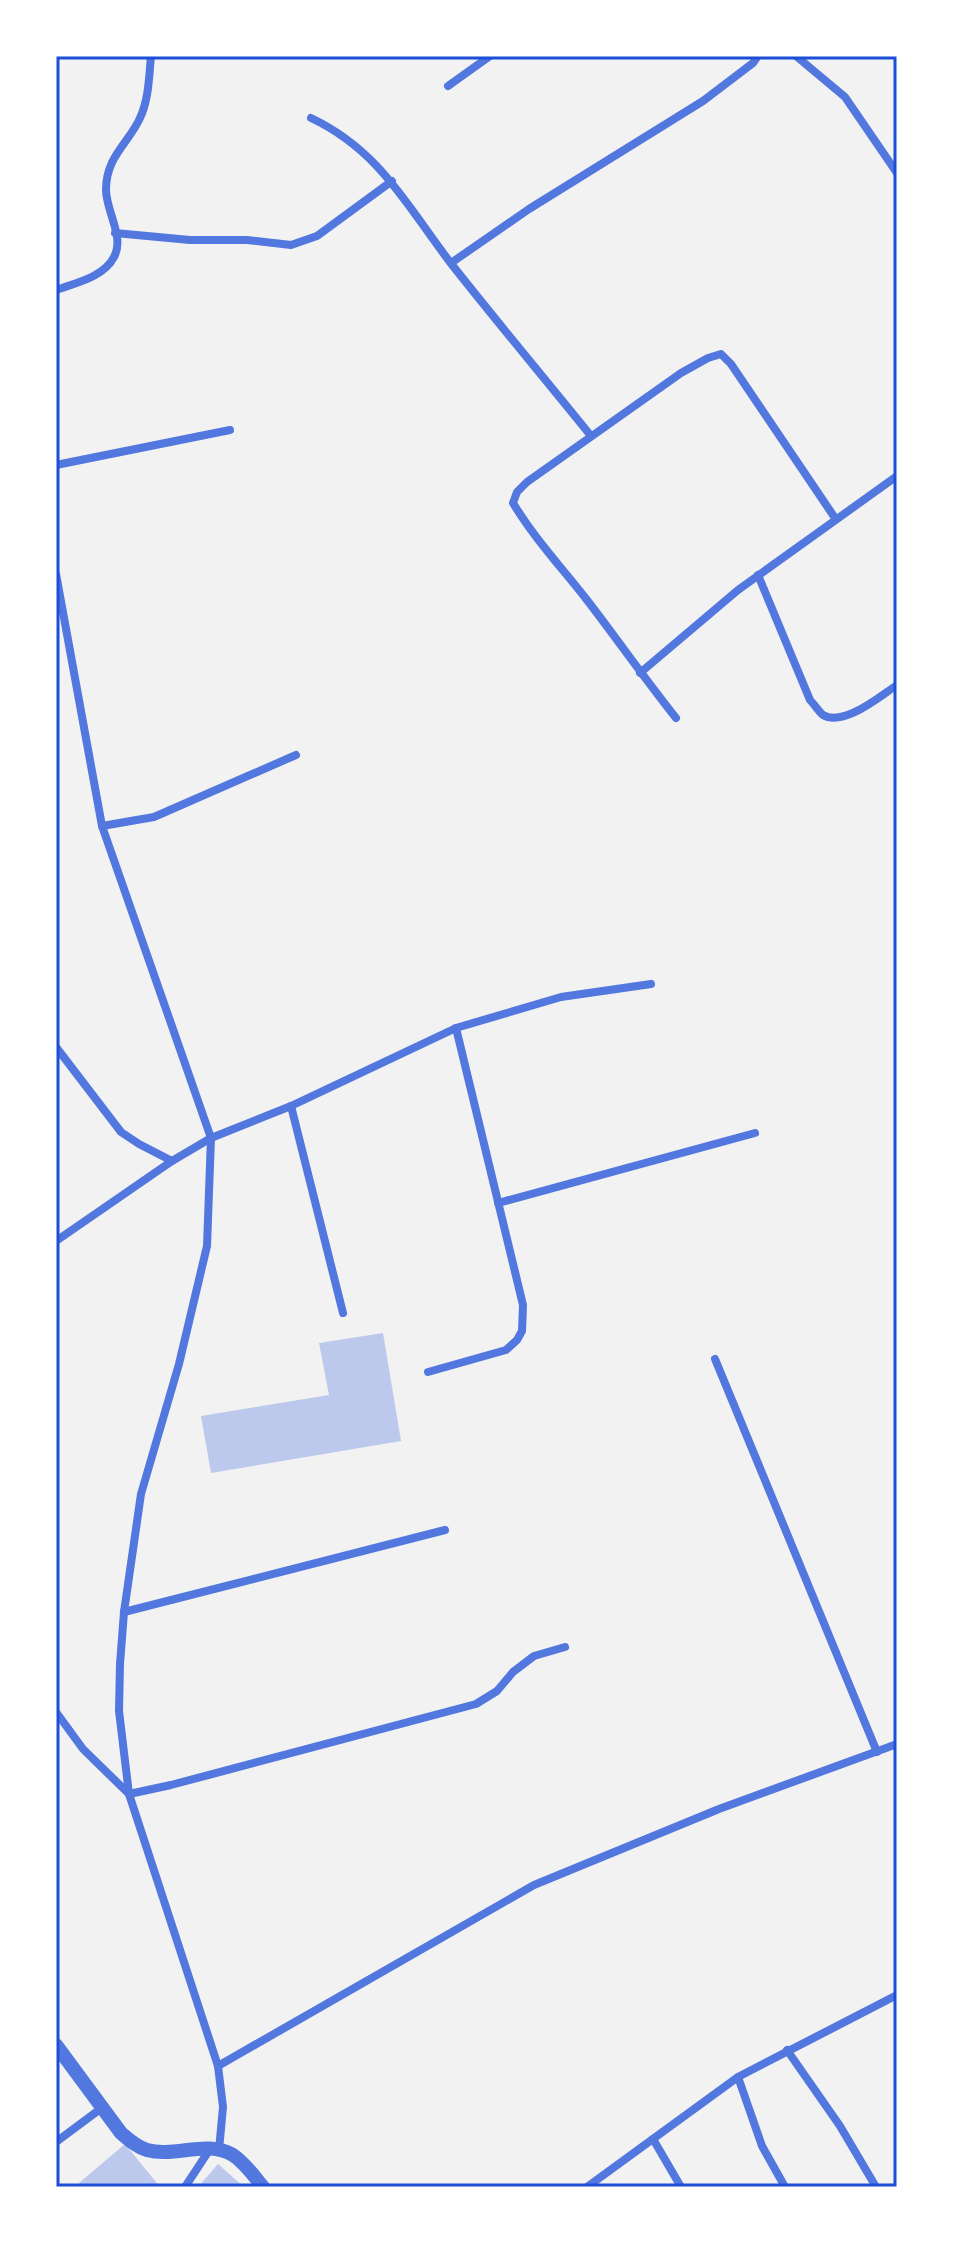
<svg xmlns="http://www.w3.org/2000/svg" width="953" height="2243" viewBox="0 0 953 2243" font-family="'Times New Roman',serif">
<rect width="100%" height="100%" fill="#f2f2f2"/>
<g fill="#bdc9ec">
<polygon points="383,1333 401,1441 211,1473 201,1416 329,1395 319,1343"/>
<polygon points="125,2144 160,2187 82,2187 79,2183"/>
<polygon points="218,2164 244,2187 198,2187"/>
</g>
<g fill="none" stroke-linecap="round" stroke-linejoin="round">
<g stroke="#5277de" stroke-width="8">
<polyline points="796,56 845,97 897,173"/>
<polyline points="448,86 490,56"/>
<path d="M 311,118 C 381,151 408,208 453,266 C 498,323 545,379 591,436"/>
<polyline points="115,233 190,240 247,240 291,245 317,236 392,181"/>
<polyline points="451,263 529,209 703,101 753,63 758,56"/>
<path d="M 56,290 C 75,283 104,277 114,257 C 125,237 106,211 106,190 C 106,156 129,143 140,118 C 149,99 149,76 151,56"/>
<polyline points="56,465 230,430"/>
<polyline points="56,574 102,826 211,1138 207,1246 179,1364 141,1494 124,1612 120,1664 119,1711 129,1794 218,2066 223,2107 219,2150"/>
<path d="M 758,575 L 810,700 C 814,704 819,712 823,715 C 844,727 880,696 897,685"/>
<polyline points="640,673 738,590 897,476"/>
<path d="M 676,718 C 645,679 617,639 587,600 C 562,568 534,538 513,503 L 517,492 L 527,482 L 681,373 L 708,358 L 721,354 L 731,364 L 835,518"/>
<polyline points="102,826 154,817 296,755"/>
<polyline points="56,1047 121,1132 139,1144 172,1161"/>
<polyline points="291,1106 343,1313"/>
<polyline points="498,1203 755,1133"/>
<polyline points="56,1241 172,1161 211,1138 291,1106 456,1028 561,997 651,984"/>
<polyline points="715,1359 877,1752"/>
<polyline points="428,1372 506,1350 517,1340 522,1331 523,1305 456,1028"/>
<polyline points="124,1612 445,1530"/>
<polyline points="56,1712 83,1749 129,1794 171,1785 476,1704 497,1691 513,1672 534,1656 565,1647"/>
<polyline points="787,2050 840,2126 876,2187"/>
<polyline points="218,2066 534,1885 719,1809 897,1744"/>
<polyline points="738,2077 762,2146 785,2187"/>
<polyline points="653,2139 681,2187"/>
<polyline points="56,2142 103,2107"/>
<polyline points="185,2187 210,2149"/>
<polyline points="587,2187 738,2077 897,1995"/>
</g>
<path stroke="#5277de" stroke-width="14" d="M 56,2045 L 121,2133 C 129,2140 137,2147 147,2150 C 175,2158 207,2139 233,2155 C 245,2163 254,2176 263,2187"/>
</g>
<rect width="953" height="2243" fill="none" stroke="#ffffff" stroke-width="116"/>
<rect x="58" y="58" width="837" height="2127" fill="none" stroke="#1d4ed8" stroke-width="3"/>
</svg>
